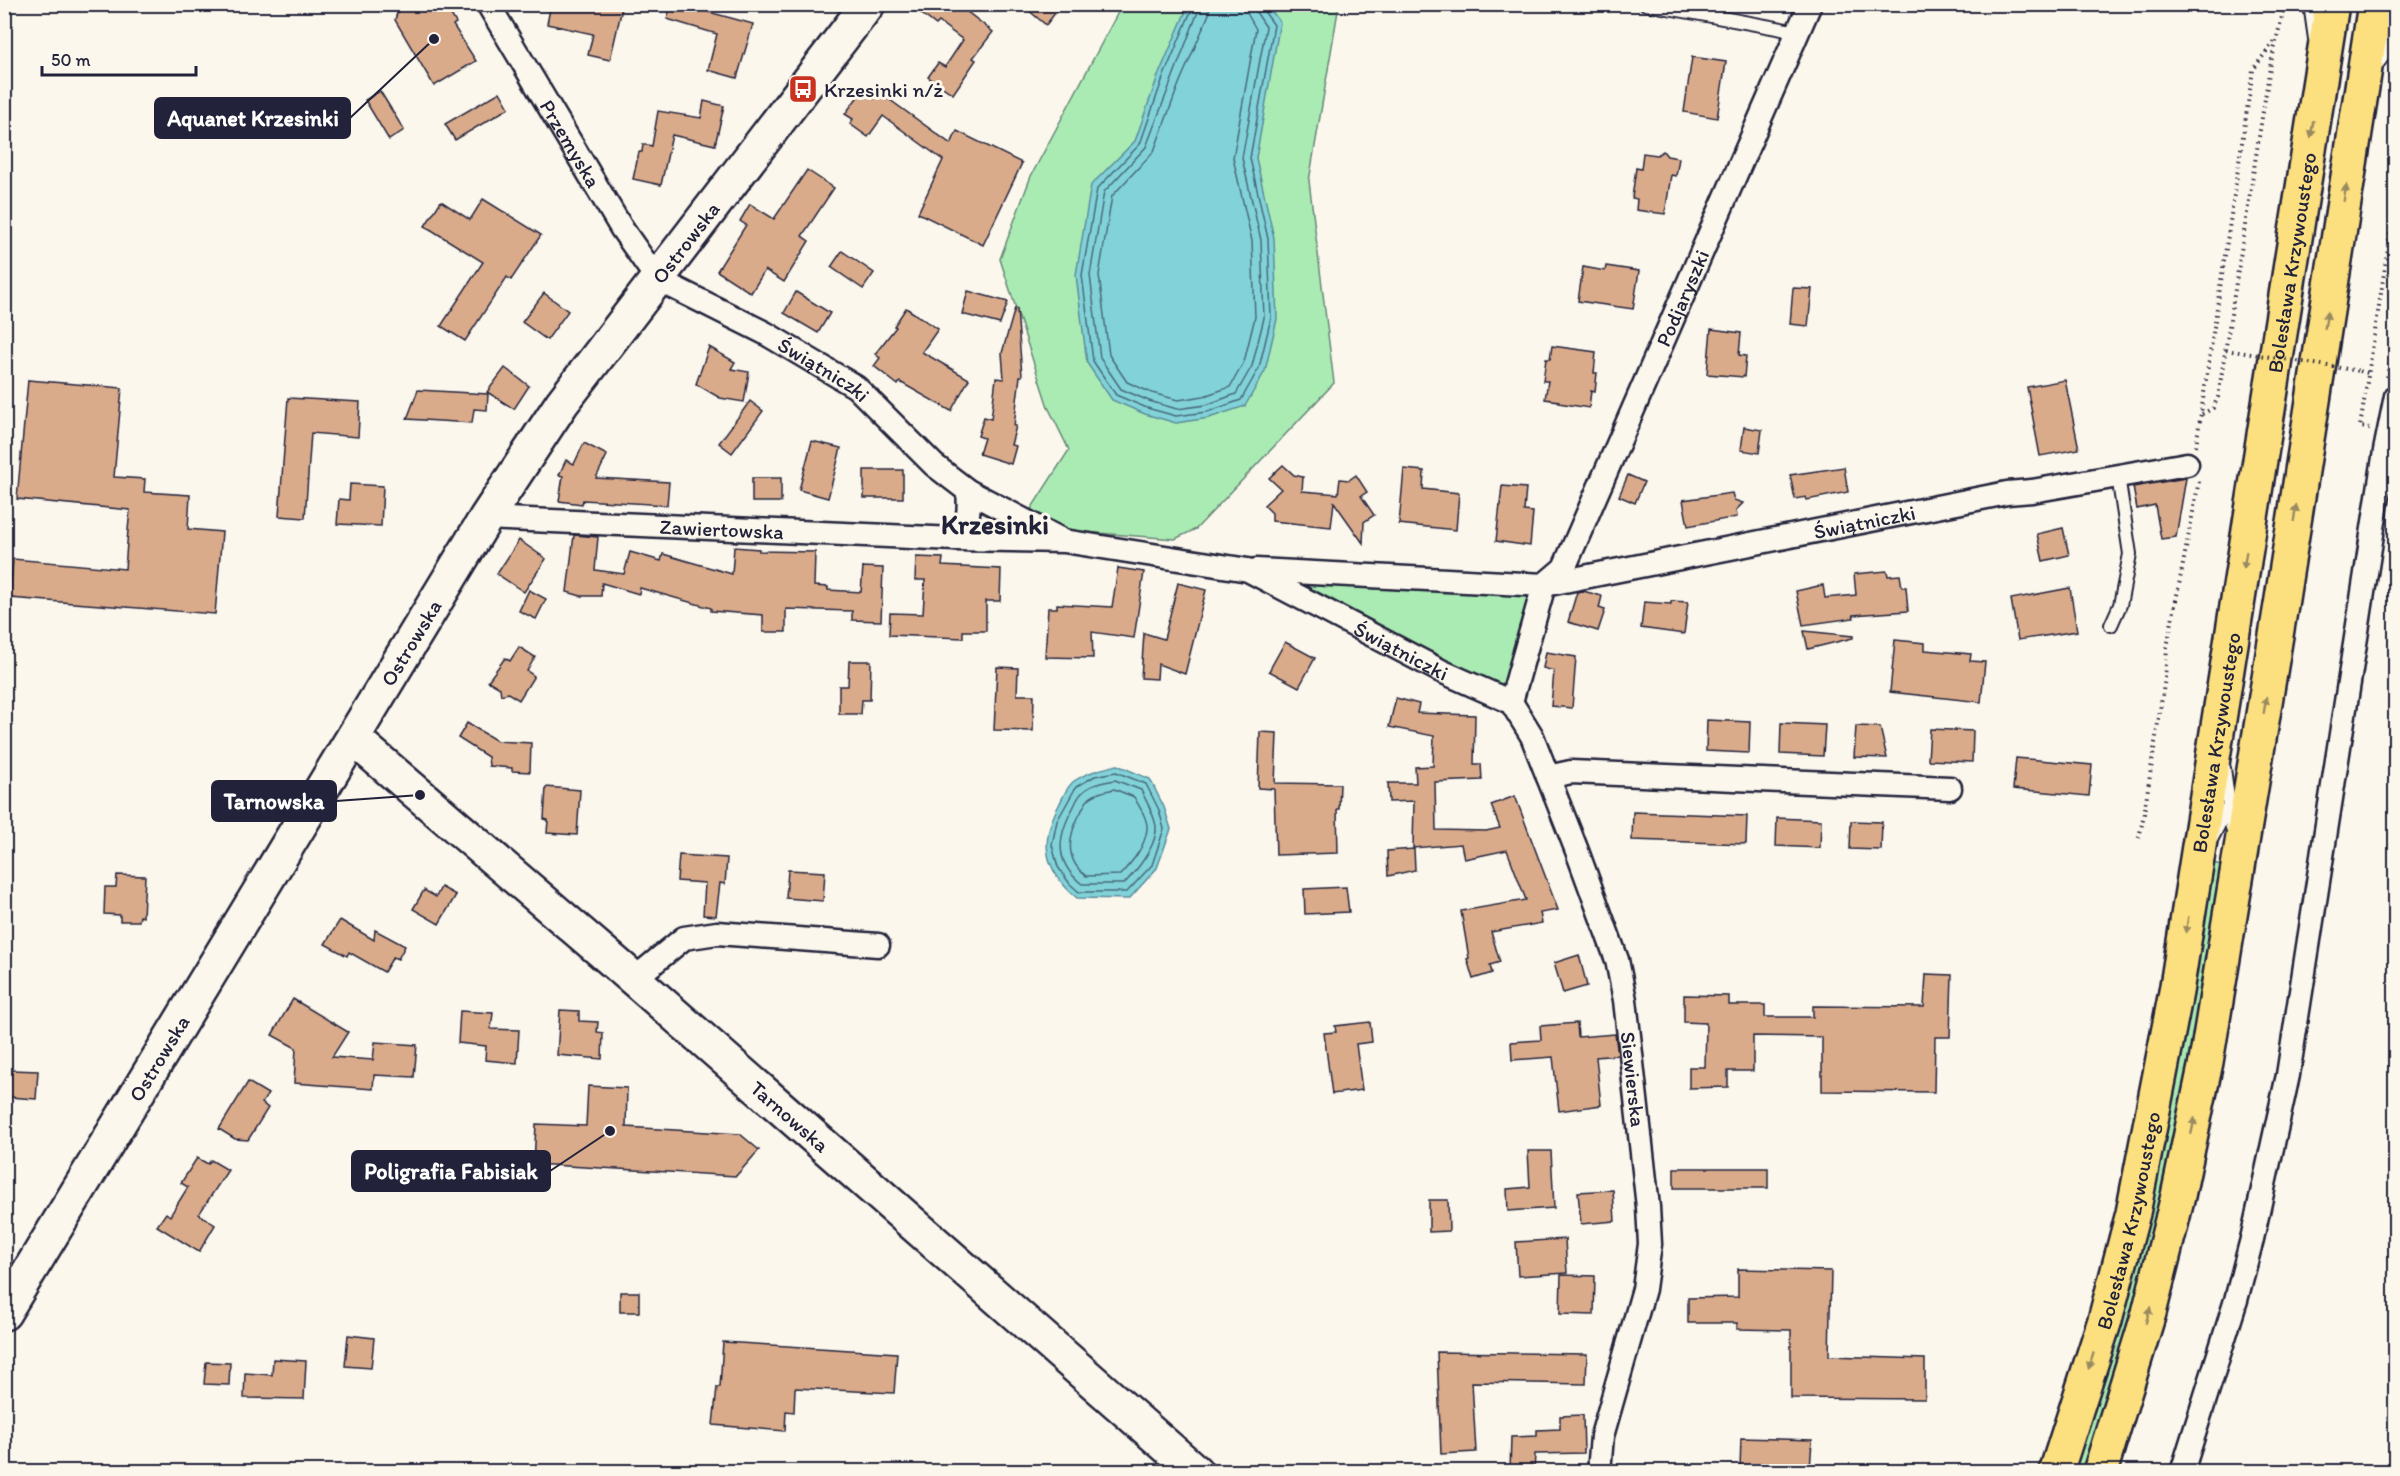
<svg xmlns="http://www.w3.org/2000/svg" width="2400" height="1476" viewBox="0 0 2400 1476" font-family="Itim,sans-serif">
<rect width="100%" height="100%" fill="#fbf7ec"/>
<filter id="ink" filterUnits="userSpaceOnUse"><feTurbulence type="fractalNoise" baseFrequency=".0167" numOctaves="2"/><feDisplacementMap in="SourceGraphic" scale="12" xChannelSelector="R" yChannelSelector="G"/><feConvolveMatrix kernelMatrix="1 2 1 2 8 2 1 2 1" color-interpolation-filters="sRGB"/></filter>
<g filter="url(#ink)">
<g fill="#aaebb3" stroke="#668677" stroke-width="1.5">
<polygon points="1122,5 1339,5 1309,181 1334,383 1196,529 1175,539 1060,530 1031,509 1069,450 1048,407 1000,259 1031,176"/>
<polygon points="1286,578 1533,594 1511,682 1489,688"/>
<polygon points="2213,863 2226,866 2213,952 2153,1245 2086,1471 2069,1472 2208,865"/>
</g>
<g fill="#81d3d9" stroke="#5b8c9a" stroke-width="1.5">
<polygon points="1189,4 1267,5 1280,22 1256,158 1274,238 1277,319 1265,371 1245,406 1209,418 1176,423 1145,414 1112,400 1087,363 1076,275 1091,185 1135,141 1158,76"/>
<path d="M 1117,765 L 1150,779 L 1164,807 L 1171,829 L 1157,868 L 1129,899 L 1077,898 C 1044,870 1039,842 1059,805 C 1063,797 1067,786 1074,781 C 1087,772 1101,769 1117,765 Z"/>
</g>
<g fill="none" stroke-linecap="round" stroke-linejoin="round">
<g stroke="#48697a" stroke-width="1.5">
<polyline points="1194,4 1163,78 1140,144 1097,189 1082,275 1093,361 1116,395 1147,408 1176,416 1207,412 1241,400 1259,368 1271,318 1268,239 1250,158 1274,25 1263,10 1263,4"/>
<polyline points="1201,4 1146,147 1104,192 1090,275 1100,358 1121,389 1149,401 1177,409 1206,405 1236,394 1252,366 1264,318 1261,240 1242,158 1266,27 1256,12 1255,4"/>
<polyline points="1210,4 1209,14 1179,84 1154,151 1112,196 1099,275 1109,355 1127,382 1152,393 1178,400 1204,396 1230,387 1244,362 1255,317 1252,241 1233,158 1256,29 1248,15 1246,4"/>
<polygon points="1116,772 1146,784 1159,810 1164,829 1152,865 1127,892 1079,892 1070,884 1058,867 1052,845 1057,821 1076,787 1095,776"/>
<path d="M 1115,780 L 1141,790 C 1146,801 1154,814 1156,826 C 1158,846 1136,871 1124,884 L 1082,884 C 1055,863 1057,838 1072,810 C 1075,805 1077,798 1081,794 C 1089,784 1104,782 1115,780 Z"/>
<path d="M 1114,789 L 1134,797 C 1139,806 1148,819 1147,829 C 1145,848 1131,863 1120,875 L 1086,876 C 1063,858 1069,834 1081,812 C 1083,808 1085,803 1088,800 C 1094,793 1105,791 1114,789 Z"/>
</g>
</g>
<g fill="#daab8b" stroke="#22223b" stroke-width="1.5">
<polygon points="410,4 445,4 456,23 453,25 476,61 434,86 395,20 397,13"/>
<polygon points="551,4 623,4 610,60 588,55 593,34 547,24"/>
<polygon points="671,4 707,4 705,11 753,24 737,78 708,70 717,34 667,19"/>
<polygon points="909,4 957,4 993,32 973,58 976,60 953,94 928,77 938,63 945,67 963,40 939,22 936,25"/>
<polygon points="1021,4 1062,4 1046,25"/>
<polygon points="1692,57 1726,62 1717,118 1684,112"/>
<polygon points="380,91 404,130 389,140 365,100"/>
<polygon points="862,91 874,99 879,92 951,144 957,131 1022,163 983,245 918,213 943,160 883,116 868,137 850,124 853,119 845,114"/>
<polygon points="500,92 509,108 455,140 445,124"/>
<polygon points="704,101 724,106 715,145 672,135 661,185 633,179 639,152 642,152 643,144 652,146 658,111 701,118"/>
<polygon points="1663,151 1667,156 1679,158 1676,176 1671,175 1665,214 1636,210 1637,199 1632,198 1636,168 1641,169 1643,153 1657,155"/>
<polygon points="807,170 834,188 802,236 809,241 784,282 765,270 751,293 717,271 746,225 740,221 750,204 774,219"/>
<polygon points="483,199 541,235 511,280 507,277 465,341 441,326 483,262 425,226 441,201 470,220"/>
<polygon points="842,251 874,273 863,289 831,267"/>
<polygon points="1606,266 1639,271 1633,309 1578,301 1583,267 1605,271"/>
<polygon points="1793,288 1812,289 1808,326 1790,324"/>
<polygon points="968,291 1008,302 1000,324 962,314"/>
<polygon points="796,292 830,313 818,333 784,313"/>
<polygon points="544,293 568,311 547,340 522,322"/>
<polygon points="906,308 938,329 922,352 969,379 951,411 900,382 898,385 874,366 880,358 875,354 896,327 894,326"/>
<polygon points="1015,308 1017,309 1022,376 1020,376 1014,426 1016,426 1011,445 1016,446 1011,464 979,454 984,438 978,436 984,417 991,419 996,378 1004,379 1002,353"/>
<polygon points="1711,329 1741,333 1739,355 1746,356 1744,377 1707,374"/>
<polygon points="1552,346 1596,352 1594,373 1597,373 1595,392 1591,391 1589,408 1559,403 1559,401 1545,399 1548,381 1543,381 1546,359 1550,359"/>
<polygon points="709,347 735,362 731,369 749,372 744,402 720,398 696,384"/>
<polygon points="505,368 529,386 514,409 487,392"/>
<polygon points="28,380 122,388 114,477 145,479 144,492 190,495 188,529 222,532 215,614 10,598 13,559 125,569 128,530 130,510 17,499"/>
<polygon points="2065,380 2079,449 2040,456 2027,387"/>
<polygon points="418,390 488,394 487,410 474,409 472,423 407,419"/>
<polygon points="288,398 360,402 358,437 311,433 305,518 279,516"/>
<polygon points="750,401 763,411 732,453 719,443"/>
<polygon points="1744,427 1762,430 1759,453 1741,450"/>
<polygon points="812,441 841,448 828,498 799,490"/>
<polygon points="584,443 607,455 596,478 669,482 667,505 583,500 582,504 559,501 563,476 559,475 566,460 574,464"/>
<polygon points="1283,465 1294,475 1303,477 1302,491 1338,494 1340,479 1349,480 1356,475 1367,492 1361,496 1374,515 1364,522 1363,543 1334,502 1331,527 1272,521 1272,513 1264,505 1281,489 1269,478"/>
<polygon points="1844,467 1848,492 1807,500 1806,497 1795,499 1790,475"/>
<polygon points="1404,469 1424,471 1423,489 1459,493 1456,530 1399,524"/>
<rect x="864" y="470" width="39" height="28"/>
<polygon points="1628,475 1644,482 1635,503 1619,496"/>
<rect x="752" y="478" width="29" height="24"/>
<polygon points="2186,478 2176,537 2161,539 2155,505 2137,509 2133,487"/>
<polygon points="350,484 383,486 381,526 337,524 339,499 349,500"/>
<polygon points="1502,486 1526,488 1524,511 1533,512 1530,546 1496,541"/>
<polygon points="1732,493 1734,500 1743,503 1736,510 1737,517 1688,526 1683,500"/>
<polygon points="2063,528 2069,555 2043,561 2037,534"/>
<polygon points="574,535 598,537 595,570 624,574 630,552 661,561 663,554 732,574 734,547 759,549 759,551 815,552 814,586 828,587 828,590 861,592 863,567 883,568 881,621 852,620 852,611 786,609 786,632 763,632 763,615 711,611 711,608 640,588 639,594 602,583 601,596 581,596 567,592"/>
<polygon points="519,540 546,559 524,592 497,574"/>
<polygon points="916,557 943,558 942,566 1001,569 1000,601 986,601 986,631 963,631 963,638 889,635 890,613 923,614 925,580 915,580"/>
<polygon points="1118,568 1144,572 1134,638 1092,632 1093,658 1045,657 1048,608 1057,608 1057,604 1112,607"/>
<polygon points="1887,571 1888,576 1900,575 1902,587 1906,587 1908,611 1853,615 1854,618 1803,625 1796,591 1823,585 1825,598 1856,595 1854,574"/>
<polygon points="1178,583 1206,590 1185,674 1158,664 1157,679 1141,678 1144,633 1164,639"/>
<polygon points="2070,588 2077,631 2018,640 2011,599"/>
<polygon points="529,590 546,599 536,619 519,611"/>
<polygon points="1583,591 1602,596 1599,608 1605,610 1598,631 1568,622 1577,592"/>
<polygon points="1671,601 1688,602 1684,634 1641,628 1644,602 1671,604"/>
<polygon points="1804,631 1853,636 1853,638 1808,649"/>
<polygon points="1895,640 1925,643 1925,650 1971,654 1970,661 1985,662 1981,702 1890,692"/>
<polygon points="1285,642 1315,658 1299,687 1269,671"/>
<polygon points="519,647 535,657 527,671 534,676 519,700 508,693 501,695 500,688 488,681 505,658 510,661"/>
<polygon points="1546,652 1576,657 1572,708 1551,706 1554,671 1543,668"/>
<polygon points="849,661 871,661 870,700 862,700 861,714 839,714 839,686 848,686"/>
<polygon points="997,667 1018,668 1017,695 1034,695 1033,731 994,730"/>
<polygon points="1396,698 1419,704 1417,713 1475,715 1474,764 1481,764 1482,780 1435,782 1436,830 1486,831 1500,828 1491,805 1515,796 1558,910 1540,913 1542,923 1491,932 1500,962 1490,965 1492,973 1473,979 1467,959 1469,958 1461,911 1526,900 1507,850 1464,859 1461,844 1413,848 1414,801 1389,802 1388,783 1416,783 1415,767 1433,766 1434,736 1389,727"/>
<polygon points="1707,720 1750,722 1749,753 1706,751"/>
<polygon points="467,723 497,741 531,743 530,772 512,771 512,768 489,766 488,757 458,738"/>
<polygon points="1781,723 1825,725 1823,756 1780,754"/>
<polygon points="1856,726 1880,727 1887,758 1854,757"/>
<polygon points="1930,729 1973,731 1972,762 1928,760"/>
<polygon points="1260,732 1277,733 1275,783 1340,784 1339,809 1337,809 1338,853 1276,855 1274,789 1258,788"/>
<polygon points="2016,758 2092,765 2089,796 2013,789"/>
<polygon points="546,787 580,790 577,835 547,833 548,820 544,819"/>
<polygon points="1633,812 1747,816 1746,844 1632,840"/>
<polygon points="1777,818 1821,820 1820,848 1776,846"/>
<polygon points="1851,821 1882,822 1881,850 1850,849"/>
<polygon points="1414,849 1415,870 1388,876 1387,851"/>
<polygon points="679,855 727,858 725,884 720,883 716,916 703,915 705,883 677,881"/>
<polygon points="788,870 825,872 823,901 786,898"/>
<polygon points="117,875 145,876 143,917 140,916 139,921 120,921 120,915 104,914 105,887 116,887"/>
<polygon points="441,887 456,895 439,924 413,909 424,890 436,897"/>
<polygon points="1346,887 1349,912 1305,914 1304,889"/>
<polygon points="340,920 374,940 375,930 405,946 398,959 393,957 384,972 349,952 347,956 325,944"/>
<polygon points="1579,955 1587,986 1563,993 1554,963"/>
<polygon points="1926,974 1952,975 1950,1037 1935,1037 1934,1092 1822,1091 1822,1037 1753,1036 1753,1071 1728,1071 1728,1087 1689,1088 1689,1067 1705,1067 1706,1023 1684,1022 1684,995 1729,996 1729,1005 1765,1005 1765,1017 1813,1017 1813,1006 1924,1007"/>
<polygon points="293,999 348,1032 332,1057 373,1060 375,1042 417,1045 414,1077 374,1075 373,1089 294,1083 296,1048 272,1035"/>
<polygon points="560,1010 579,1011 579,1021 598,1022 597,1032 603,1033 602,1059 557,1055"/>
<polygon points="460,1011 493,1013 491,1029 519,1030 517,1063 485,1060 486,1046 458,1043"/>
<polygon points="1370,1022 1372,1042 1356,1044 1362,1090 1332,1094 1324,1033 1336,1032 1335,1026"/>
<polygon points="1577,1023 1578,1037 1615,1034 1618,1055 1596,1057 1601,1105 1559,1111 1553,1057 1512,1060 1511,1042 1541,1040 1540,1026"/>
<polygon points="11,1070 38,1071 36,1099 9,1097"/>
<polygon points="248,1082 268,1094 262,1103 268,1108 248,1140 235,1139 219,1129"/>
<polygon points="588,1086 627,1088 626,1127 740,1134 759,1150 736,1176 534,1164 536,1124 586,1126"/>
<polygon points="1528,1151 1551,1151 1554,1208 1508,1211 1507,1189 1530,1187"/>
<polygon points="197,1158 208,1164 211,1160 228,1170 199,1214 215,1225 199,1252 157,1226 166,1213 170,1216 188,1187 181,1183"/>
<rect x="1674" y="1168" width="94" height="20"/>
<polygon points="1613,1190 1615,1221 1581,1224 1578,1192"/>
<polygon points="1429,1200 1448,1200 1449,1231 1429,1232"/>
<polygon points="1565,1239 1567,1273 1518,1276 1516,1242"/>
<polygon points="1738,1269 1831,1271 1829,1356 1925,1359 1925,1399 1791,1398 1791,1330 1737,1329 1737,1323 1688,1323 1688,1298 1738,1297"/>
<polygon points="1561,1275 1595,1276 1594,1315 1560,1314"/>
<rect x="620" y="1292" width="19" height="20"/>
<polygon points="348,1335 374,1338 371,1368 345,1366"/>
<polygon points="723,1342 897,1353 894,1393 795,1388 794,1412 786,1411 785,1431 713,1425 717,1387 720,1387"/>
<polygon points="1437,1352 1587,1354 1586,1384 1472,1382 1476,1452 1441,1454"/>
<polygon points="273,1359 306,1361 304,1399 244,1398 245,1373 272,1375"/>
<polygon points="206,1362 230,1363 229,1385 204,1384"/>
<polygon points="1583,1415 1584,1453 1535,1454 1534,1472 1510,1472 1511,1437 1537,1436 1537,1430 1560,1429 1560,1416"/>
<polygon points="1741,1438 1812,1440 1810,1470 1740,1468"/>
</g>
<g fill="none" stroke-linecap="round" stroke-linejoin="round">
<g stroke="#22223b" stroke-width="16">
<g id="lane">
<polyline points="1646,4 1798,32"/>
<polyline points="2310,4 2315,39"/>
<polyline points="2375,67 2390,47 2396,26"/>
<polyline points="2111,625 2120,605 2130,554 2118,476"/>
<polyline points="2224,768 2232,828"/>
<polyline points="2212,838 2230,803"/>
</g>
</g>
<g stroke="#22223b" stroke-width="27">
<g id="street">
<path id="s1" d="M 488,4 L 622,229 L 657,279 L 765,333 L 856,387 L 934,465 L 968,491 L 1060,539"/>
<path id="s2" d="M 486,518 L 955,539 L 1064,541 L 1248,570 L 1441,671 L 1511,702"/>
<path d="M 955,539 C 969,520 970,513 968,491"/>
<path id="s3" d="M 1256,570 L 1544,585 L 2007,493 L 2032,491 L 2187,464"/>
<path id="s4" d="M 1544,585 L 1564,568 L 1810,4"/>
<path id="s5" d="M 1511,702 L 1532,736 L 1577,851 L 1617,960 L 1625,1000 L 1648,1207 L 1650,1244 L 1644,1289 L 1602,1436 L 1599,1472"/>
<polyline points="1511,702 1544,585"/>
<polyline points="1548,777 1571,772 1950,788"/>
<polyline points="634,979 684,938 717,933 878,945"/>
<polyline points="2182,1472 2236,1300 2252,1239 2288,1075 2385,451 2396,396"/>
</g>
</g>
<g stroke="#22223b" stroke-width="38">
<g id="secondary">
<path id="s6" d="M 353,738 L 634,979 L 1196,1472"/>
<path id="s7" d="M 4,1313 L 486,518 L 562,403 L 868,4"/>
</g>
</g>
<g stroke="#22223b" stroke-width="38">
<g id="highway">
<path id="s8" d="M 2056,1472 L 2105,1320 L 2133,1213 L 2176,992 L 2332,4"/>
<polyline points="2100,1472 2149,1313 2178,1196 2206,1062 2282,599 2375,4"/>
</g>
</g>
<g stroke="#22223b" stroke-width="4" stroke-dasharray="1.5 4.5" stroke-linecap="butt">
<polyline points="2360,371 2368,373"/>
<polyline points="2387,377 2396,332"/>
<polyline points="2202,414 2213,408 2218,397 2270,67 2285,4"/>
<polyline points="2370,428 2360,427 2396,197"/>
<polyline points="2196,446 2253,70 2276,38"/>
<polyline points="2139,838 2144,814 2165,678 2167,647 2199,481"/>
</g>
<use href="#lane" stroke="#fbf7ec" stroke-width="12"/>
<use href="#street" stroke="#fbf7ec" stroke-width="22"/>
<use href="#secondary" stroke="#fbf7ec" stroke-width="33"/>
<use href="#highway" stroke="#fce080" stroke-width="33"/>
<polyline stroke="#22223b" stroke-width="4" stroke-dasharray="1.5 4.5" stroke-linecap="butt" points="2226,350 2360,371"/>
</g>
<defs><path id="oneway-solid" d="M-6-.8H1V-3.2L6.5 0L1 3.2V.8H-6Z" transform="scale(1.5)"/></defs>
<g fill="#9a8a61">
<use href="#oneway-solid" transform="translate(2312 129) rotate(99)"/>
<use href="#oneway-solid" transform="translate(2345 193) rotate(-81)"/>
<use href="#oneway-solid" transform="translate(2326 320) rotate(-81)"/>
<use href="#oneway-solid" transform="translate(2295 513) rotate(-81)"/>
<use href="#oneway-solid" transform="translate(2245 560) rotate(99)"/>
<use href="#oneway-solid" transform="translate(2265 705) rotate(-81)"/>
<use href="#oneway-solid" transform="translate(2187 925) rotate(99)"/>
<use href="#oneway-solid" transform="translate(2193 1126) rotate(-78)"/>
<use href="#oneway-solid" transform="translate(2148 1315) rotate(-75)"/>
<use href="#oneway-solid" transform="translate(2091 1361) rotate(108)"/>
</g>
</g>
<defs>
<g id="bus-square" transform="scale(1.5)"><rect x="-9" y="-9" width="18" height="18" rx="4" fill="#c8321e" stroke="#fbf7ec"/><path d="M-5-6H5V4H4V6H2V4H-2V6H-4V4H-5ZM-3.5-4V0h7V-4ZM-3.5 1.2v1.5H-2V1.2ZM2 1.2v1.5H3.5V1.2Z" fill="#fff"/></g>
</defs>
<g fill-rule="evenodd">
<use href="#bus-square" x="803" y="89"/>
</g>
<g text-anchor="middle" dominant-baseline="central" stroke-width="6" stroke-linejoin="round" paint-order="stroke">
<g font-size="21" fill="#22223b" stroke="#fbf7ec" text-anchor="start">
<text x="824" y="89">Krzesinki n/ż</text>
</g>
<g font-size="21" fill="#22223b" stroke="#fbf7ec">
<text stroke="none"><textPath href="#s1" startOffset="162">Przemyska</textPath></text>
<text stroke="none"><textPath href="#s7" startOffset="1270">Ostrowska</textPath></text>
<text stroke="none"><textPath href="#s8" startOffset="1234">Bolesława Krzywoustego</textPath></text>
<text stroke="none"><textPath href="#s4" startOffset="321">Podjaryszki</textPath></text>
<text stroke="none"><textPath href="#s1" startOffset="513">Świątniczki</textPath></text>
<text stroke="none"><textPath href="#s3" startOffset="615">Świątniczki</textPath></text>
<text stroke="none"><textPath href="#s2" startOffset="236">Zawiertowska</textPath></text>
<text stroke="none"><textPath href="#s7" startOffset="784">Ostrowska</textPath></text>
<text stroke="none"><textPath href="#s2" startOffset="938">Świątniczki</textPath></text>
<text stroke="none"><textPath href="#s8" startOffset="748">Bolesława Krzywoustego</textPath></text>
<text stroke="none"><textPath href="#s7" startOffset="298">Ostrowska</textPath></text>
<text stroke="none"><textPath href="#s5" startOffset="400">Siewierska</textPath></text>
<text stroke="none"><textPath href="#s6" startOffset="578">Tarnowska</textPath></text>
<text stroke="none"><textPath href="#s8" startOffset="262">Bolesława Krzywoustego</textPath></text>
</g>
<g font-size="27" font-weight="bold" fill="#22223b" stroke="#fbf7ec">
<text x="995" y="524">Krzesinki</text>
</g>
</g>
<path fill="none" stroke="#22223b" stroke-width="2" d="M434 39L350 118M420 795L336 801M610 1131L550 1171"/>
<g fill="#22223b" stroke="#fbf7ec" stroke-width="2">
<circle cx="434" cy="39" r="6"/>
<circle cx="420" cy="795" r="6"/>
<circle cx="610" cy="1131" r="6"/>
</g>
<g fill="#22223b" stroke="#22223b" stroke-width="2">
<rect x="155" y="98" width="195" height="40" rx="6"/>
<rect x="212" y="781" width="124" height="40" rx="6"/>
<rect x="352" y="1151" width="198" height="40" rx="6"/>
</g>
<g font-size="22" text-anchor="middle" font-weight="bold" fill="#fff">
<text x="253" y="126">Aquanet Krzesinki</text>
<text x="274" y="809">Tarnowska</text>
<text x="451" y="1179">Poligrafia Fabisiak</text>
</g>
<rect width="2400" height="1476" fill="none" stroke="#fbf7ec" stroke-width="24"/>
<rect x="12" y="12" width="2376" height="1452" fill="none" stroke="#22223b" stroke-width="2" filter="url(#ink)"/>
<path d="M42 66v9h154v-9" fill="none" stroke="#22223b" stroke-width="3"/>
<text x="51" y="66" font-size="18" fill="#22223b" stroke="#fbf7ec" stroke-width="4.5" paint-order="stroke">50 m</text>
</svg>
